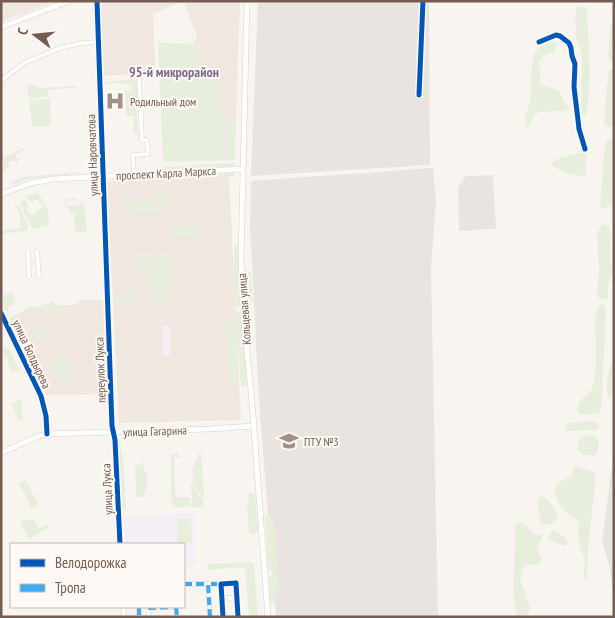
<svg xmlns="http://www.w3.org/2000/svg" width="615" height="618" viewBox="0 0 615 618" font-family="'PT Sans Narrow',sans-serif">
<rect width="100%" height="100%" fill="#f8f5f1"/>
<g fill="#f0e7e0">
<polygon points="1,1 56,1 1,22"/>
<polygon points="99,1 240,1 236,119 223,118 218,102 220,78 216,66 207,69 195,66 199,44 193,42 196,40 197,36 184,3 178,3 153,14 155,71 149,74 102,76"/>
<polygon points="229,175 241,420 119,423 107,181"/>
<polygon points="80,300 103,300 108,394 46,395 9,318 30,307 75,305"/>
</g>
<g fill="#eae4e0">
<polygon points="258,1 429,1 430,165 251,176"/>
<polygon points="433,168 436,200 431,269 438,617 276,617 259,400 250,227 251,181"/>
<polygon points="493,175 496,229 459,231 458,188 465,176"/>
<polygon points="614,451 614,586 612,586 610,569 602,541"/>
</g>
<g fill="#f5eff5">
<rect x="162" y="326" width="8" height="30"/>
<polygon points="194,513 195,566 184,566 184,544 125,544 124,516"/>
</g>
<g fill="#e8eedd">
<polygon points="581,6 585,7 587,11 590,75 587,114 584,117 582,113 581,109 582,55 576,38 575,15 577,8"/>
<polygon points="614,16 614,62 609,60 608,55 611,24"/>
<polygon points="158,42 186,44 193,42 199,43 196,66 207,69 216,66 221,67 218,102 223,118 236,119 235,160 163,162"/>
<path d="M 549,42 L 553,42 L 557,44 L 554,52 C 546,54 540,56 539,66 C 539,67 540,69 540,70 C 541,75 539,78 540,84 L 544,86 L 557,90 L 560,93 L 564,101 L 569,108 L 566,111 L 540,112 L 535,114 L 530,126 L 526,128 L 525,114 L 528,109 L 531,95 L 531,72 L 534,53 L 540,47 Z"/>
<polygon points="613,69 614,124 610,127 606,126 604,122 608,75 609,71"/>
<path d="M 135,79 L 137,81 L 138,95 L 136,104 L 138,134 L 135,134 C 131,128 135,122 134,116 L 128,116 L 126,115 L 125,91 L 131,90 L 131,86 L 129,86 L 128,84 L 123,83 L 105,84 L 105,82 Z"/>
<polygon points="27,85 38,85 39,88 76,86 76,88 49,90 48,96 29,100"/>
<polygon points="50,98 51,126 32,126 29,101"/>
<polygon points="607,139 611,139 614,140 614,203 606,208 601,208 600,203 605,144"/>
<polygon points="23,148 24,150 15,155 19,164 17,165 15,161 12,161 9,162 10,165 8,168 1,171 1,159"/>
<path d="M 584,152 L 587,154 L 586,173 L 585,177 C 571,173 562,174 550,163 L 557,159 Z"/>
<polygon points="234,163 234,166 163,170 159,169 159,167"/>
<polygon points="80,172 81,173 29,179 12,185 10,182 24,177"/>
<polygon points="234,173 234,176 170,178 175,176"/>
<polygon points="38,193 48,209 49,225 35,229 30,225 20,203 23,199 27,202 29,206 26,209 33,216 43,206 36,199 31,202 24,196"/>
<polygon points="157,194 166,194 166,209 164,212 127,214 123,208 122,197 133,197 134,199 148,199 149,196 153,195 153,207 160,207 160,203 157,203"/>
<polygon points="76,197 76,200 66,201 66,205 67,206 81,205 80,201 84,203 87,232 75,232 74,213 72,213 72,217 69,218 71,216 71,212 65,206 65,200"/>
<polygon points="14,204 19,206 28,225 28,229 25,231 1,234 1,231 20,228 21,226 19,210 16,208"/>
<polygon points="606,224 609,227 611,236 610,258 612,272 608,285 608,298 602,300 598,298 597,293 599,270 597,233 602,225"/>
<polygon points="195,225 197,226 197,235 196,236 170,237 170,226"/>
<polygon points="236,245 238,246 238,248 240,305 236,308 234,307 234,247"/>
<polygon points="169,252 170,294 166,296 164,304 152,305 153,298 161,297 164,294 163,263 161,261 154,261 154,253"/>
<polygon points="152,253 152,261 147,264 148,277 145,277 143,267 137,266 135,264 135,254"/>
<polygon points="149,264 162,264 163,290 150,290"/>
<polygon points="245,268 247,269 247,272 251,272 253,302 248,302 247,301"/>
<polygon points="12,292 16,303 8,307 8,311 6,311 1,301 1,297"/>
<polygon points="134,294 135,305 116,306 116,296"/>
<polygon points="53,301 54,305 67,305 67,311 28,312 27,311"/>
<path d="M 602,304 L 606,306 L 606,311 L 601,411 L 598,414 L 580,414 L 577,410 C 579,394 590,399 593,385 C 596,375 596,363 596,353 C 597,337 592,321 598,306 Z"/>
<polygon points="237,311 241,313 247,384 244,387 241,386 235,312"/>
<polygon points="234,316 239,386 233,386 229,381 226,319"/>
<polygon points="44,325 43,332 44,338 36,342 30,328 35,326"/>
<polygon points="6,347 9,348 11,353 10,355 12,354 19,370 12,373 8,363 8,360 10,358 8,358 6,359 2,350"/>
<path d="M 614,357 L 614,396 L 609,398 C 603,389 609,367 614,357 Z"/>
<polygon points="57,358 68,358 68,367 70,368 68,370 69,378 58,378 53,368 50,367 51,364 50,362"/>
<polygon points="22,399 23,422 18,419 15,413 18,411 15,412 11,402 14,403"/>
<polygon points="589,421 596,422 598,424 598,428 597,430 568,431 565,427 568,423"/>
<path d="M 587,435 L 596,436 C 600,441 599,448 596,454 C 581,459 573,451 581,437 Z"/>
<polygon points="118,440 120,441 122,456 123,458 126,510 119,506 117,442"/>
<polygon points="201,452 204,499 191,481 193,480 194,476 191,472 199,453"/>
<polygon points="178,454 181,457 174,458 175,493 178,497 190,497 191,507 173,507 171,496 171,455"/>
<polygon points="142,460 143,460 144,471 147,471 147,486 143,497 136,497 135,466 142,464"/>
<polygon points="576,466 592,471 596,476 588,549 587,578 586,583 584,573 585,559 580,548 578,534 579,524 577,520 564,511 560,506 554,491 556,486 559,483 572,474 574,467"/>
<polygon points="25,480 39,505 32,509 19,484"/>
<polygon points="191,483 204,501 204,507 192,507"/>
<polygon points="249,493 254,493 255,494 258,532 254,534 249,534 247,508"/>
<path d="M 542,496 C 549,500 556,510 558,518 L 554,523 L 543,525 L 541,524 L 537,501 L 540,497 Z"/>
<polygon points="265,516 274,518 278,571 270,571 268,568"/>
<polygon points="191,518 192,543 178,544 177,519"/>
<path d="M 34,519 L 38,527 L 42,527 L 48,524 L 50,527 L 29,539 L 20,522 C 25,519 29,521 34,519 Z"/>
<path d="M 519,522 L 524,524 L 533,533 L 543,535 L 537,549 L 541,558 L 541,564 L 528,565 L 522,570 L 520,582 C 523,586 524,589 525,594 C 528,604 534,606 526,616 L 517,615 L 514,599 L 513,586 L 514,570 L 515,526 Z"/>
<path d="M 553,530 C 559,532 566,538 568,543 L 567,545 L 565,546 L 550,541 L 548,540 L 551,531 Z"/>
<polygon points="249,562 254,564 258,617 249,617 245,567 207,570 208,564"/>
<polygon points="271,575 278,575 279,594 275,596 276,602 272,602 270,601 269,578"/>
</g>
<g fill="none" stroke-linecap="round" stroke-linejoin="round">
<g stroke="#d8d2cf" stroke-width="5">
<g id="street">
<polyline points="97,1 112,426 115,440 120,544"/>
<polyline points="539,42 556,35 560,36 569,43 571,48 572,56 575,64 574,87 578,120 579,129 585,149"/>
<polyline points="1,81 24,63 60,48 82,43 98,42"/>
<polyline points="419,95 423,1"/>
<polyline points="134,175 133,155 148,154 147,140 142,140 139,76"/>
<polyline points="37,251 39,276"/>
<polyline points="28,253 29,277"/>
<polyline points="1,313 41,396 46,416 47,434"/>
<polyline points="184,584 208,584"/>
<polyline points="222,597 237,599"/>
<polyline points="123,607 124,617"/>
<polyline points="139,607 139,617"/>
<polyline points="148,607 149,617"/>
<polyline points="176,607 177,617"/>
<polyline points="148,608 172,607"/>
<polyline points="210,617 208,584 221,584"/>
<polyline points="223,617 221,584 236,583 238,617"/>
</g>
</g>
<g stroke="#d8d1cc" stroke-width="6">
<g id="secondary">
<polyline points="247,1 241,260 243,311 252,402 268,617"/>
<polyline points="1,27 69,1"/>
<polyline points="1,194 32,183 54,179 242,169"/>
<polyline points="1,453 36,437 47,434 209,429 253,426"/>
</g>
</g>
<use href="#street" stroke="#fefefd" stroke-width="4"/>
<use href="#secondary" stroke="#fefefd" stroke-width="5"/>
<g stroke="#3fa9f5" stroke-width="4" stroke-dasharray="8 4" stroke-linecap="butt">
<polyline points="184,584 208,584"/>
<polyline points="139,607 139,617"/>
<polyline points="176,607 177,617"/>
<polyline points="148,608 172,607"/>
<polyline points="210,617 208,584 221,584"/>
</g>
<g stroke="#fef9f4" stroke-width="8">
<g id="cycleway">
<polyline points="97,1 112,426 115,440 120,544"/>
<polyline points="539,42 556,35 560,36 569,43 571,48 572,56 575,64 574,87 578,120 579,129 585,149"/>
<polyline points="419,95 423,1"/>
<polyline points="1,313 41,396 46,416 47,434"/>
<polyline points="223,617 221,584 236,583 238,617"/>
</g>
</g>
<use href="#cycleway" stroke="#0057b8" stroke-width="5"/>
</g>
<defs>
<g id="hospital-bare" transform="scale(1.5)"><path d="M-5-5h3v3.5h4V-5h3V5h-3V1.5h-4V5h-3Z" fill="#a2928a" stroke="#fef9f4" stroke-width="2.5" paint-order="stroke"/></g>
<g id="university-bare" transform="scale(1.5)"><path d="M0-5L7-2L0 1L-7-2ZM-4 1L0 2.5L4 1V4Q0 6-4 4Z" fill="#a2928a" stroke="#fef9f4" stroke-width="2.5" paint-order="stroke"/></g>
</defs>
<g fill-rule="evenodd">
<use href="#hospital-bare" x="115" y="101"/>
<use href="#university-bare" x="289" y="441"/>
</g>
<g text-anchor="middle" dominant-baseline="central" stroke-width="4" stroke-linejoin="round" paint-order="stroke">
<g font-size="12" fill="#745c52" stroke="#fef9f4" text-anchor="start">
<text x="130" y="101">Родильный дом</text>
<text x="304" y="441">ПТУ №3</text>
</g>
<g font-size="12" fill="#745c52" stroke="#fef9f4">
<text transform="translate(92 155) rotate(-92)">улица Наровчатова</text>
<text transform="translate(166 173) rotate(-3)">проспект Карла Маркса</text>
<text transform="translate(244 309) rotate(-94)">Кольцевая улица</text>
<text transform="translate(32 354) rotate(65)">улица Болдырева</text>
<text transform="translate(100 370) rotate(-92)">переулок Лукса</text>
<text transform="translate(155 431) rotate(-2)">улица Гагарина</text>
<text transform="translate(107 489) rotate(-93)">улица Лукса</text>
</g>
<g font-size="14" font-weight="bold" fill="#816b8f" stroke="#fef9f4">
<text x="174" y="72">95-й микрорайон</text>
</g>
</g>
<rect width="615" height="618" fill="none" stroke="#745c52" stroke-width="5"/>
<rect x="10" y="543" width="175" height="65" fill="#fef9f4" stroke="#c7bab3"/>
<rect x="20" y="559" width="25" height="8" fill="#0057b8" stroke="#c7bab3"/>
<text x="55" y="568" font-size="15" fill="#745c52">Велодорожка</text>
<rect x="20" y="584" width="25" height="8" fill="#3fa9f5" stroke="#c7bab3"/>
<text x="55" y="593" font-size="15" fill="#745c52">Тропа</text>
<g transform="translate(35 35) rotate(286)" stroke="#fef9f4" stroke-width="4" paint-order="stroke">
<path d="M0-4L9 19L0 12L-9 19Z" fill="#745c52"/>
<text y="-8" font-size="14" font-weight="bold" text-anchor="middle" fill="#745c52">С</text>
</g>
</svg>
